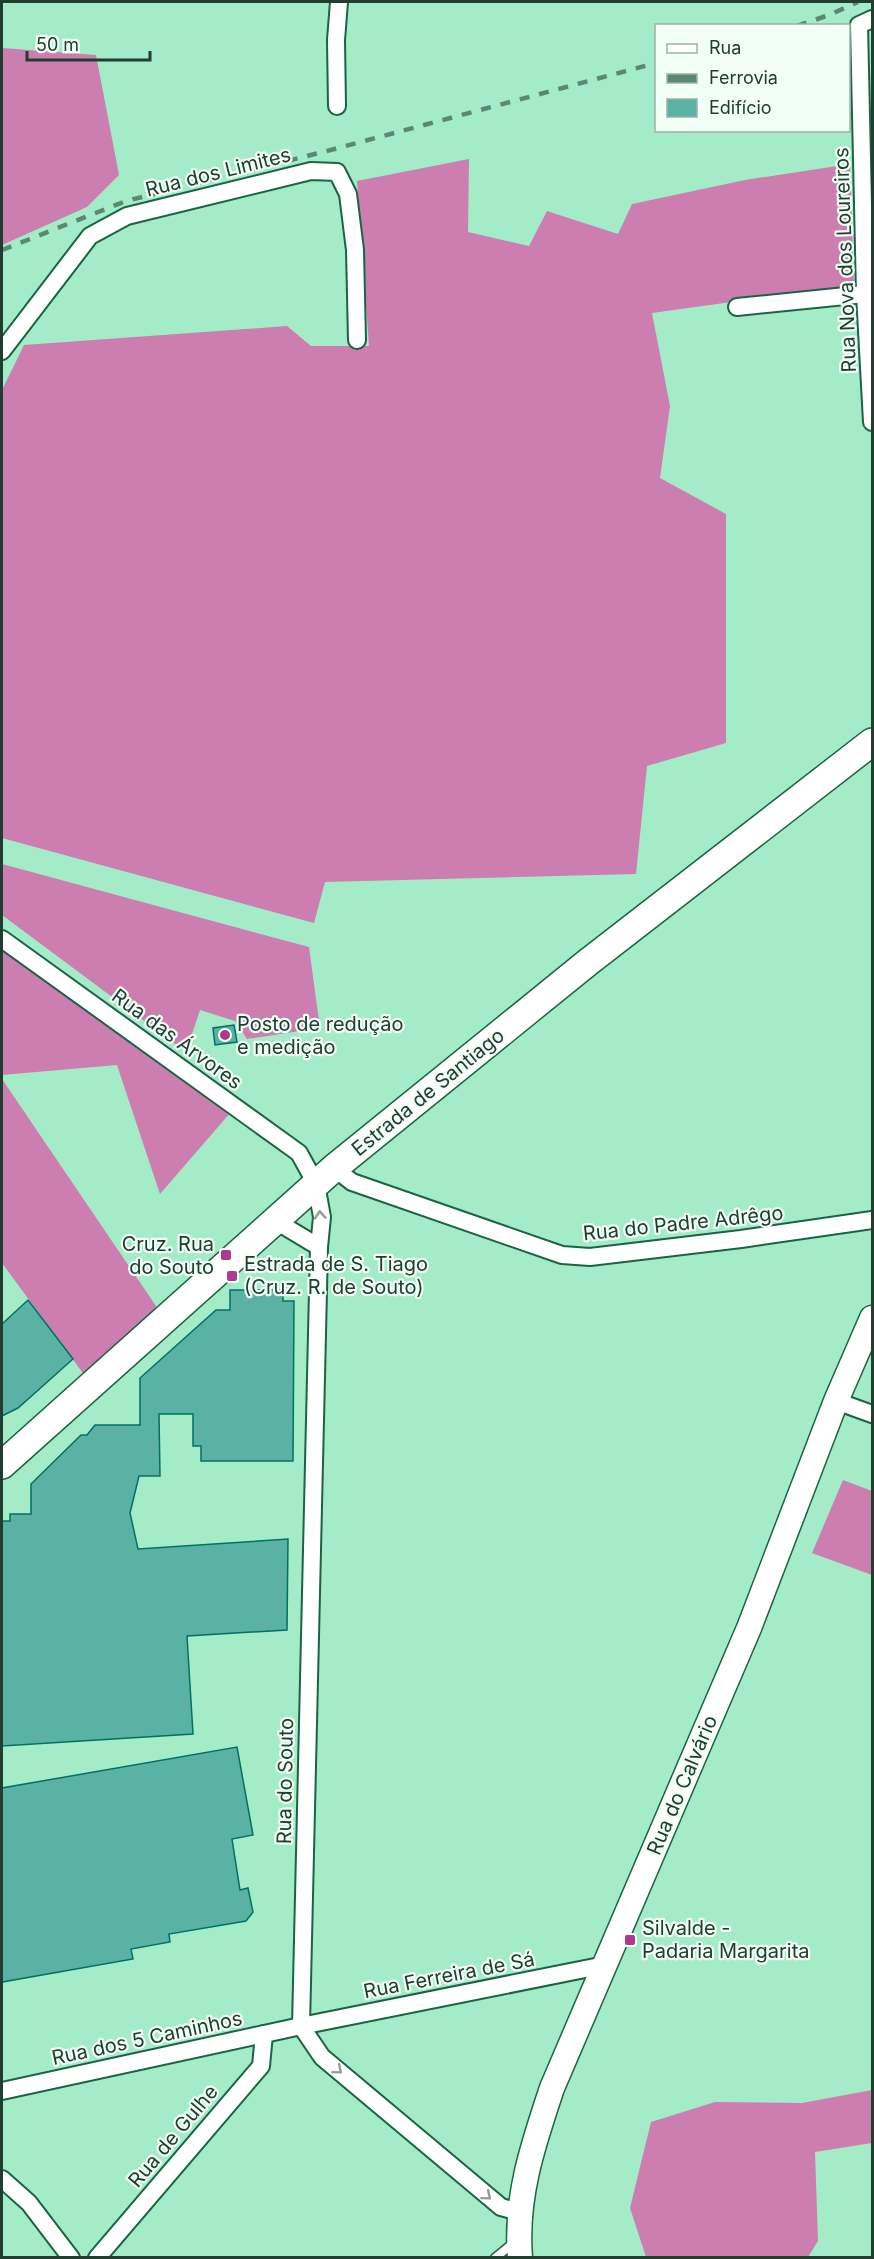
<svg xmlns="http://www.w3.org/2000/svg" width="874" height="2259" viewBox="0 0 874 2259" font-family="Inter,sans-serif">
<rect width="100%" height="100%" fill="#a4ecc7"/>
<g fill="#cc7eb1">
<polygon points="2,48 96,55 119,175 87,207 2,245"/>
<polygon points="469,159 468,232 529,246 547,211 618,234 632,204 745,180 850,164 854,285 652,313 670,406 660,478 726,514 726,743 647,766 636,874 325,882 314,923 2,838 2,390 24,345 287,326 311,346 369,346 357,181"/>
<polygon points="2,864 309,947 320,1028 247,1039 235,1021 200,1010 186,1052 2,915"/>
<polygon points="2,948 231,1112 160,1194 117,1065 2,1075"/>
<polygon points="2,1079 158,1309 85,1376 2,1263"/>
<polygon points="843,1480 872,1491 872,1575 812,1553"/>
<polygon points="872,2090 872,2143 815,2152 818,2241 808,2257 646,2257 630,2208 651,2122 715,2102 802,2103"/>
</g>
<g fill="#59b2a3" stroke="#017164" stroke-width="1.5">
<polygon points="234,1025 237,1042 215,1045 213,1028"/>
<polygon points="230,1290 283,1290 283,1301 294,1301 293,1461 201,1461 201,1446 193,1446 193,1414 159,1414 160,1476 139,1476 130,1513 138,1549 288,1539 287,1630 187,1636 193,1734 2,1746 2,1521 10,1521 10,1514 31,1514 31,1484 81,1435 87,1435 95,1425 140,1425 140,1378 216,1310 230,1310"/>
<polygon points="28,1300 73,1359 18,1408 2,1416 2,1324"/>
<polygon points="237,1747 253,1835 232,1839 240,1890 248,1888 253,1912 246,1921 169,1934 170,1942 131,1949 133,1959 2,1982 2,1788"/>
</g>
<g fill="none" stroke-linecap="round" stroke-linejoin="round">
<g stroke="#196445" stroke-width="11">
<polyline id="lane" points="495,2258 516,2241"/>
</g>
<g stroke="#196445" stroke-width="20">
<g id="street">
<polyline points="872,19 859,25 865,294 872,422"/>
<polyline points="337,106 336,40 339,2"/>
<polyline points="737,307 865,294"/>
<polyline points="2,351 90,236 127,216 311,171 337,172 348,194 355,250 357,340"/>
<polyline points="2,939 299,1153 316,1184 322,1217 319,1247 301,2026 322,2057 501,2207 519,2212"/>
<polyline points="334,1168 352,1182 562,1255 590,1257 741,1239 872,1220"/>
<polyline points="274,1220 319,1247"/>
<polyline points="836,1401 872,1414"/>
<polyline points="2,2091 301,2026 605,1965"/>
<polyline points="2,2179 29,2203 71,2258"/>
<polyline points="97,2258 261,2066 264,2034"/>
</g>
</g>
<g stroke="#196445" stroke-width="27">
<path id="secondary" d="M 520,2258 C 515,2197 533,2145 552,2088 L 749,1628 L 836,1401 L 872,1318"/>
</g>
<g stroke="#196445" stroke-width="30">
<polyline id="primary" points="2,1465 334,1168 587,963 872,742"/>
</g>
<use href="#lane" stroke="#fff" stroke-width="8"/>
<use href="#street" stroke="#fff" stroke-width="16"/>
<use href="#secondary" stroke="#fff" stroke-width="24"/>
<use href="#primary" stroke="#fff" stroke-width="27"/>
<g stroke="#5a8971" stroke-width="4.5" stroke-dasharray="10 10" stroke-linecap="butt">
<polyline points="797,26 829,15 858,2"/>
<polyline points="2,250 126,201 323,152 656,63"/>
</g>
</g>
<defs><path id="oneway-chevron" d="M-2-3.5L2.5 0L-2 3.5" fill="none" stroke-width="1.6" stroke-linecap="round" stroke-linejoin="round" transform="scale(1.5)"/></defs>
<g stroke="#909e97">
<use href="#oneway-chevron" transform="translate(320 1215) rotate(-94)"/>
<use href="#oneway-chevron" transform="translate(338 2070) rotate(40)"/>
<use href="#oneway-chevron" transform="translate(487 2196) rotate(40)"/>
</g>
<g fill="#b0388e" stroke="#f1fff7" stroke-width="2">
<circle cx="225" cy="1035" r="6"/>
<rect x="220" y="1249" width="12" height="12" rx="3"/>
<rect x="226" y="1270" width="12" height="12" rx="3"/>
<rect x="624" y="1934" width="12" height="12" rx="3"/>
</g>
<g text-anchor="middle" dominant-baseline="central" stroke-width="4.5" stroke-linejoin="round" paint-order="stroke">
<g font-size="20" fill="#203d2f" stroke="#f1fff7">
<text transform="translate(218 172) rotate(-14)">Rua dos Limites</text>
<text transform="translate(845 260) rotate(-92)">Rua Nova dos Loureiros</text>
<text transform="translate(177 1039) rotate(36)">Rua das Árvores</text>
<text transform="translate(428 1092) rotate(-39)">Estrada de Santiago</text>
<text transform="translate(683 1223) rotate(-6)">Rua do Padre Adrêgo</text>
<text transform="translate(285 1781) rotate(-89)">Rua do Souto</text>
<text transform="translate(682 1785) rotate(-67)">Rua do Calvário</text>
<text transform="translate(449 1975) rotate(-11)">Rua Ferreira de Sá</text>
<text transform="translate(147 2038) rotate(-12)">Rua dos 5 Caminhos</text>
<text transform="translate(173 2136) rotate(-50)">Rua de Gulhe</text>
</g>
<g font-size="20" fill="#203d2f" stroke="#f1fff7" text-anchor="start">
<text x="237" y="1024">Posto de redução<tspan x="237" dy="23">e medição</tspan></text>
<text x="214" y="1244" text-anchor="end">Cruz. Rua<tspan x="214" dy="23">do Souto</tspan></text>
<text x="244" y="1264">Estrada de S. Tiago<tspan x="244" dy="23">(Cruz. R. de Souto)</tspan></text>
<text x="642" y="1928">Silvalde -<tspan x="642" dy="23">Padaria Margarita</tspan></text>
</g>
</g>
<rect width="874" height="2259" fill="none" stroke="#203d2f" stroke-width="6"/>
<rect x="655" y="24" width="195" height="108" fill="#f1fff7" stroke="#9db1a7" stroke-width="1.5"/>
<rect x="667" y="44" width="30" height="9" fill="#ffffff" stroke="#9db1a7" stroke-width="1.5"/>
<text x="709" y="54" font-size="18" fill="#203d2f">Rua</text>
<rect x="667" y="74" width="30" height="9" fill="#5a8971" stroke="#9db1a7" stroke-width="1.5"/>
<text x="709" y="84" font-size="18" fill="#203d2f">Ferrovia</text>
<rect x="667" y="99" width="30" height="18" fill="#59b2a3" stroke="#9db1a7" stroke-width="1.5"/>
<text x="709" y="114" font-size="18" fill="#203d2f">Edifício</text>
<path d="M27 51v9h123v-9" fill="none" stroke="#203d2f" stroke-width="3"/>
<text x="36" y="51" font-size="18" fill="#203d2f" stroke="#f1fff7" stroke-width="4.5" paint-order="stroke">50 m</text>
</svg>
